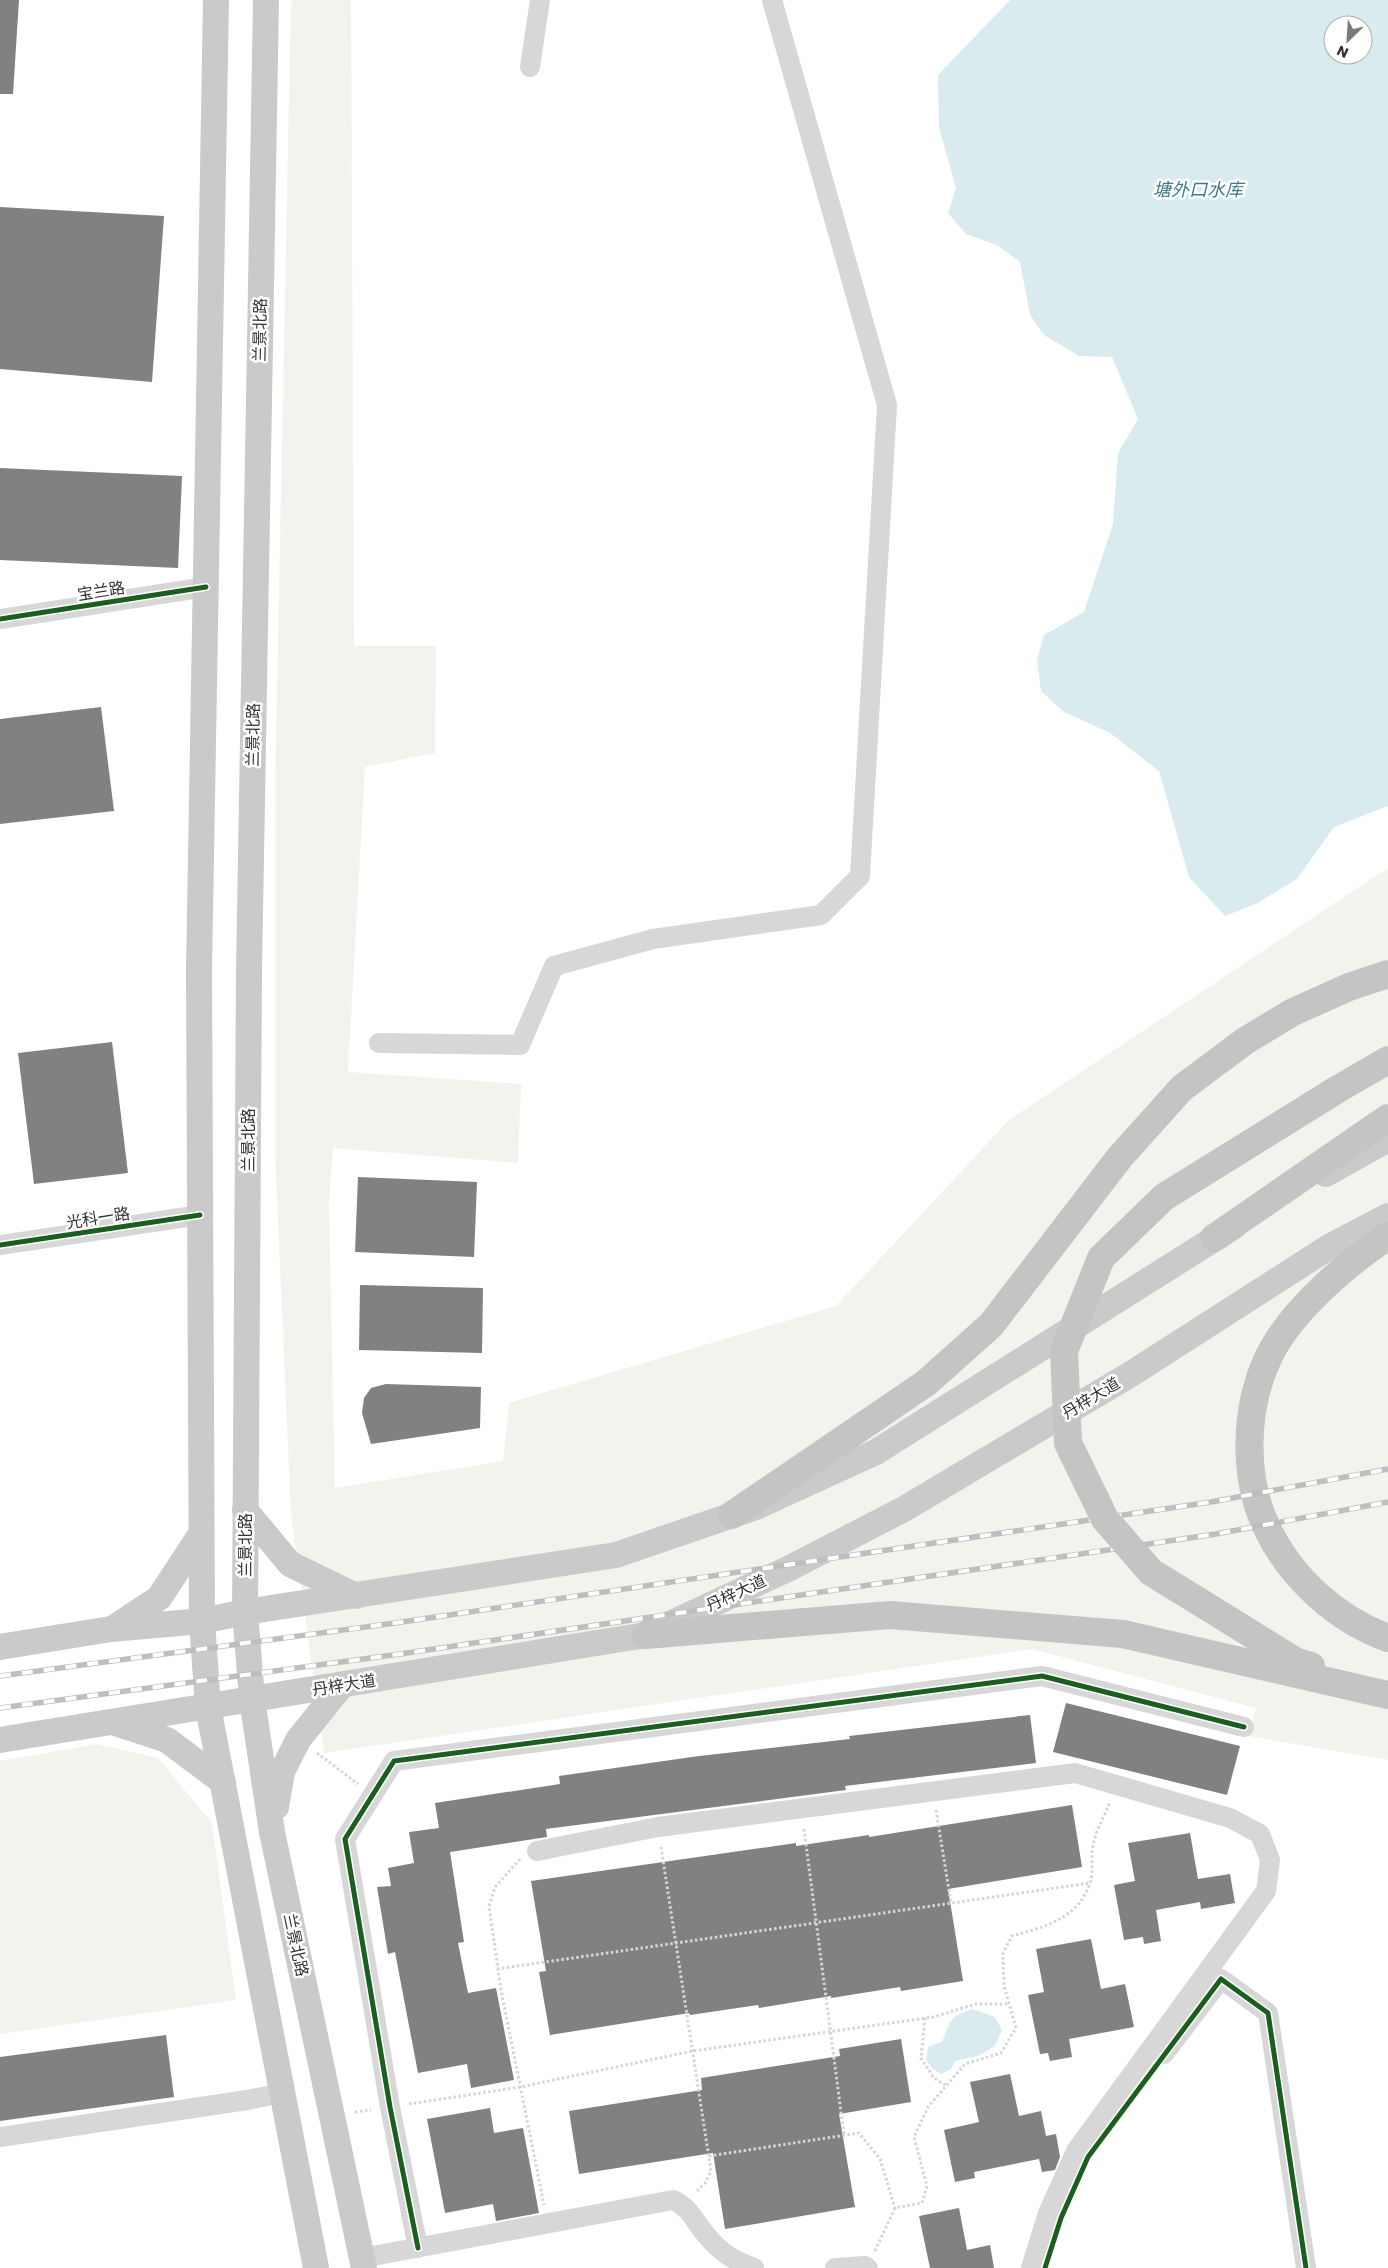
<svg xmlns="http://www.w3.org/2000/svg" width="1388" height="2268" viewBox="0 0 1388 2268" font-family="Poppins,'Noto Sans SC',sans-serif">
<rect width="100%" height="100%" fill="#fff"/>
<g fill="#f1f3ec">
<polygon points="291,0 351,0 354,646 436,646 435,753 365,767 348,1072 521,1084 518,1163 333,1148 329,1205 335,1488 503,1461 509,1403 836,1306 1009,1120 1388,868 1388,1760 1249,1736 1256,1708 1032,1649 324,1753 291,1516 275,1153 275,787"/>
<polygon points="97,1744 158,1758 212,1823 236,2000 0,2034 0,1761"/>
</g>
<g fill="#daebef" fill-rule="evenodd">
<path d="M 1010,0 L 1388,0 L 1388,806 L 1334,827 L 1297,879 L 1256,904 L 1225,916 L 1189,877 L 1159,771 L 1110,733 L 1064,712 L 1041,691 L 1037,660 L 1044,635 L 1084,612 L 1113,524 L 1118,453 L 1138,419 L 1112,357 L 1079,356 L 1044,335 L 1030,315 L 1020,262 L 997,245 L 966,234 L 948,213 L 956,188 L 939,127 L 938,75 ZM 1333,25 L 1363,25 L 1363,55 L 1333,55 Z"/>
<path d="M 973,2009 L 995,2017 L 1002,2030 L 995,2046 L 978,2056 L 955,2061 L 951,2069 L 941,2074 L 933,2069 L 926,2060 L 928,2047 L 942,2042 C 951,2020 949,2017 973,2009 Z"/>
</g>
<g fill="#818181">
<polygon points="0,0 19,0 13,94 0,94"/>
<polygon points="0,207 164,216 152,382 0,369"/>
<polygon points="0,468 182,476 178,568 0,560"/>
<polygon points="101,707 114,811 0,824 0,719"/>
<polygon points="112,1042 128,1173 34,1184 18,1053"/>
<polygon points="358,1177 477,1182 474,1257 355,1252"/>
<polygon points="360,1285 483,1288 482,1353 359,1350"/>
<polygon points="386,1384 481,1387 480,1428 371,1444 362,1413 364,1398 371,1388"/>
<polygon points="1066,1703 1240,1746 1227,1795 1053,1752"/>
<polygon points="1030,1715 1036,1763 845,1786 846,1790 546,1829 547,1837 450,1852 464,1942 458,1943 468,1993 496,1988 514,2080 471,2088 467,2064 418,2073 395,1952 388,1954 377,1887 391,1886 388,1868 414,1863 409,1832 439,1828 435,1803 560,1784 559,1776 699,1756 850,1739 849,1736"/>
<polygon points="1072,1805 1082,1867 948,1889 963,1981 901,1991 900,1987 831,1998 831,1996 759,2008 758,2005 690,2015 689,2013 550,2035 539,1972 546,1971 531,1881 796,1843 796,1846 869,1835 869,1837"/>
<polygon points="1190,1833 1198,1879 1230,1874 1235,1903 1201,1909 1200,1902 1156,1910 1161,1941 1144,1944 1143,1937 1124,1940 1114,1885 1135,1881 1128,1843"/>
<polygon points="1091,1939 1101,1989 1125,1984 1134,2027 1069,2039 1072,2057 1050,2061 1048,2053 1040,2054 1028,1995 1044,1992 1036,1949"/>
<polygon points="166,2035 174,2097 0,2121 0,2057"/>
<polygon points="901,2039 911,2102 839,2114 855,2207 725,2229 713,2153 579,2174 569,2111 702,2090 701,2078 840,2056 839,2049"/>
<polygon points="1010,2074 1019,2116 1041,2111 1046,2136 1056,2134 1060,2157 1055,2170 1042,2172 1039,2159 974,2172 975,2178 955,2182 944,2130 979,2122 970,2082"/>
<polygon points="490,2108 494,2133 523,2128 539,2213 496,2221 493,2204 445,2213 427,2119"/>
<polygon points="959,2208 967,2250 990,2245 994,2268 930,2268 919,2216"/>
</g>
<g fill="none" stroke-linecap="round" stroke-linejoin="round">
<g stroke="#d5d5d5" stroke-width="3" stroke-dasharray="2.5 2.5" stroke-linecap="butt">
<polyline points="317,1753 358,1784"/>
<polyline points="936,1810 951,1903"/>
<polyline points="804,1829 844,2135"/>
<polyline points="661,1847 711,2171 706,2182 696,2192"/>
<polyline points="520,1859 495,1887 489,1906 501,1990 544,2205"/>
<polyline points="497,1969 1090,1883"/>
<polyline points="925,2018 921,2058 934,2078 947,2086"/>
<polyline points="409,2104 520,2087 693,2051 933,2017 976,2004 1009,2004"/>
<polyline points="355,2112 371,2110"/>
<polyline points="709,2156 859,2133 880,2159 895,2208"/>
<path d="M 875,2251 L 895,2208 L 922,2203 L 927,2186 L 914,2137 L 928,2107 L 965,2064 L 1001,2053 L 1016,2028 L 1004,1986 L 1003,1953 L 1012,1936 C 1044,1927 1078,1919 1090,1883 C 1094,1870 1090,1854 1094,1841 C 1097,1828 1105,1815 1110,1802"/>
</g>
<g stroke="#d7d7d7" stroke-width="20">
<polyline points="530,67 540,0"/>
<polyline points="0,619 206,587"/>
<polyline points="379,1043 520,1045 554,966 653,939 821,915 860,876 887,405 772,0"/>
<polyline points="0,1245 200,1215"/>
<polyline points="537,1851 658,1827 1075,1773 1230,1818 1260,1834 1270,1860 1266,1891 1076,2151 1048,2213 1031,2268"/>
<polyline points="1164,2054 1221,1979 1268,2013 1306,2268"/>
<polyline points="0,2137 247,2100 283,2093"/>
<polyline points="418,2248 390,2107 345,1839 394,1761 1042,1676 1244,1727"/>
<path d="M 362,2258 L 673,2200 C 690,2207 696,2224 708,2237 C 721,2253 735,2261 754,2268"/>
<polyline points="835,2268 865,2266 868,2268"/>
</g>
<g stroke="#cacaca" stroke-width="26">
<polyline points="216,0 199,970 202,1621 208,1707 316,2268"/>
<polyline points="266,0 249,970 245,1612 252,1699 272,1832 364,2268"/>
<polyline points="1326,1174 1388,1139"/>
<polyline points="245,1510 290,1564 356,1596"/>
<polyline points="115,1627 159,1598 201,1534"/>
<polyline points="0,1647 111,1629 202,1621 245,1612 616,1555 756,1507 876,1452 1233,1227"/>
<polyline points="118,1724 167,1740 223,1782"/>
<polyline points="0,1740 646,1635 790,1568 904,1509 1131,1374 1329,1247 1388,1216"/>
<polyline points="276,1807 282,1772 298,1740 342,1685"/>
</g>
<g stroke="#c4c4c4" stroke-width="28">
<path d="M 1388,1236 C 1347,1263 1291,1311 1269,1356 C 1244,1408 1242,1480 1269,1532 C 1293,1580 1338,1620 1388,1638"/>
<polyline points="1214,1238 1388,1118"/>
<polyline points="732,1515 926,1383 991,1325 1120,1157 1182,1088 1245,1041 1293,1012 1349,987 1388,974"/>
<polyline points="1232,1622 1295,1661 1311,1666"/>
<polyline points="646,1635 890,1615 1123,1634 1388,1695"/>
</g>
<g stroke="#bebebe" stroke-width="5.5">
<g id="rail">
<polyline points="0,1676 395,1623 1211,1502 1388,1469"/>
<polyline points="0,1708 400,1654 1216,1534 1388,1502"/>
</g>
</g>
<use href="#rail" stroke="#fff" stroke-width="4" stroke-dasharray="11" stroke-linecap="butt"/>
<polyline stroke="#c4c4c4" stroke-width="28" points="1232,1622 1151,1572 1105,1519 1068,1443 1064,1351 1101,1258 1164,1197 1338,1089 1388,1060"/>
<g stroke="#fff" stroke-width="8">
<g id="cycleway">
<polyline points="0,619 206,587"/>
<polyline points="0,1245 200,1215"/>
<polyline points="418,2248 390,2107 345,1839 394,1761 1042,1676 1244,1727"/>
<polyline points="1045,2268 1061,2218 1088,2157 1221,1979 1268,2013 1306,2268"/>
</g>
</g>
<use href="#cycleway" stroke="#1b5e20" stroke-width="5"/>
</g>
<g text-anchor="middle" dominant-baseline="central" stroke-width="5" stroke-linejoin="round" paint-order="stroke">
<g font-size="16" fill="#333" stroke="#fff">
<text transform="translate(260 330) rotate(-89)">兰景北路</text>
<text transform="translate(101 591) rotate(-9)">宝兰路</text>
<text transform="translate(253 735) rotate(-89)">兰景北路</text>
<text transform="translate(248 1140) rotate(-90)">兰景北路</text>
<text transform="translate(98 1218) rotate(-9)">光科一路</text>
<text transform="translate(1091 1398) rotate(-31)">丹梓大道</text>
<text transform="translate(245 1545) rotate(-90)">兰景北路</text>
<text transform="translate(736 1593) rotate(-25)">丹梓大道</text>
<text transform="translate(344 1685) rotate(-9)">丹梓大道</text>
<text transform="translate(296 1945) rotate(78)">兰景北路</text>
</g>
<g font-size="18" font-style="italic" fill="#407a8c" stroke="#fff">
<text x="1198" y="189">塘外口水库</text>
</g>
</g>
<g transform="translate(1348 40) rotate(205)"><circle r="24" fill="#ffffff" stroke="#adadad"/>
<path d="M0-4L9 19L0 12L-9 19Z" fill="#7a7a7a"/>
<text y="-8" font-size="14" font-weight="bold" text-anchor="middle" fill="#333333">N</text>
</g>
</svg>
